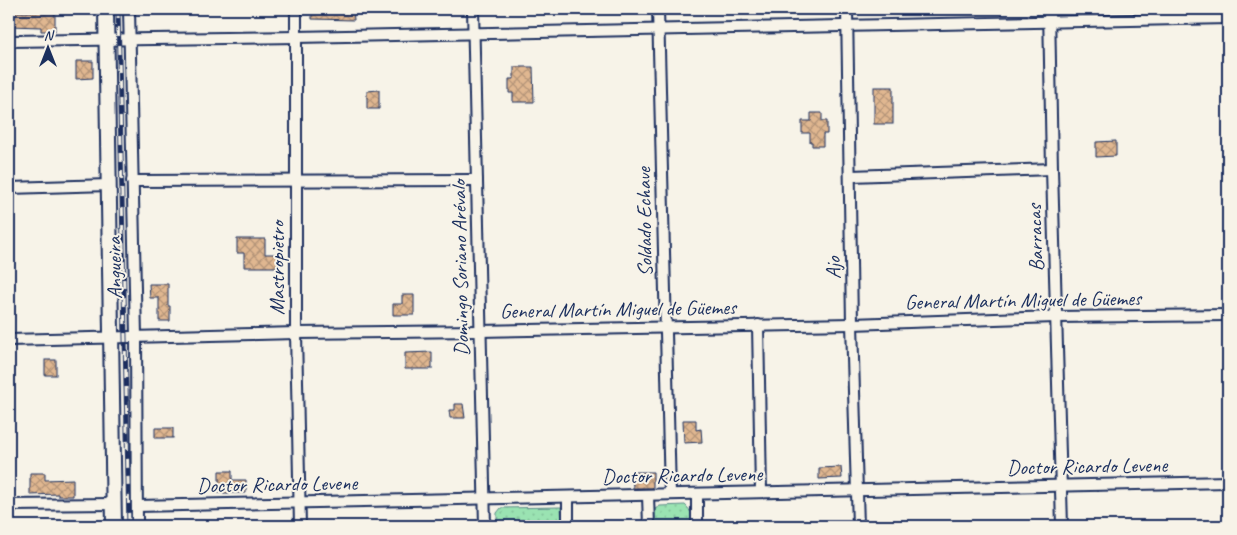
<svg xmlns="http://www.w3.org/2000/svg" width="1237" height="535" viewBox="0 0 1237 535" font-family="Caveat,sans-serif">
<defs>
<pattern id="park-dots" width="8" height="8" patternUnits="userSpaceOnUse" patternTransform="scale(1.25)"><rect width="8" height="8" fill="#9ae3b2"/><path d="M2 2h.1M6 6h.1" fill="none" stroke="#84c39c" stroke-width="1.8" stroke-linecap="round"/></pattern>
<pattern id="building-cross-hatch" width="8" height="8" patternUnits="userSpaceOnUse" patternTransform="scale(1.25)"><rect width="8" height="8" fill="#e0b790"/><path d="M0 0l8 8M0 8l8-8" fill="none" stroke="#b59579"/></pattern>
</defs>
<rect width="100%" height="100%" fill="#f7f3e8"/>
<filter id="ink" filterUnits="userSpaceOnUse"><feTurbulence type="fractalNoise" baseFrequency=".02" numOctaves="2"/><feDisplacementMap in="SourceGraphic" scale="10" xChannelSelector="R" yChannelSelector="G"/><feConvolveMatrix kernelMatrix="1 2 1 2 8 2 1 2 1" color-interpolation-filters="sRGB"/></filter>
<g filter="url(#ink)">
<g fill="url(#park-dots)" stroke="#5a8988">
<path d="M 685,505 C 692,511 692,517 692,526 L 654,526 L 655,509 L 660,506 Z"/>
<polygon points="561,507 562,526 497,526 497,513 501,508"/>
</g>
<g fill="url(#building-cross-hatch)" stroke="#1b2f5e">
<polygon points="312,9 353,9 354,20 312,19"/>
<polygon points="41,10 55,10 55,31 41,31 41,27 9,26 9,12 41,12"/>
<polygon points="76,61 93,61 93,78 76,79"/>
<polygon points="514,67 533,67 534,102 513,102 513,93 509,93 509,79 514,79"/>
<rect x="874" y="87" width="19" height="37"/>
<polygon points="379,90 379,109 367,109 367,91"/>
<polygon points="811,113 822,113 822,121 827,121 827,134 823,134 823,146 812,146 812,142 810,142 810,133 802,133 802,121 811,121"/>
<polygon points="1116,141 1116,156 1096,157 1096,142"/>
<polygon points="237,239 265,239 265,254 278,254 278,265 275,267 244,267 244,253 237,253"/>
<polygon points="149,284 168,284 168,306 170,306 170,321 159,321 159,298 150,298"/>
<polygon points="402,295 414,295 414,315 393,315 393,304 402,304"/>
<polygon points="432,352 432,369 405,369 405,353"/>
<rect x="45" y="360" width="11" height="15"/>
<polygon points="455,404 463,404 465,418 450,418 449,410 455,410"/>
<polygon points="683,420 696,420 696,430 701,429 702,442 684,443"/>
<rect x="155" y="428" width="18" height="10"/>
<polygon points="841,467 842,478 819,479 819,468"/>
<polygon points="219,471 232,471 232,480 246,480 246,493 219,493"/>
<polygon points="632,472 653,472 653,488 633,488"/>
<polygon points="30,473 45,473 45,480 73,479 73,496 58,496 58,494 30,495"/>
</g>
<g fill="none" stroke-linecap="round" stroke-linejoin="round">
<g stroke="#1b2f5e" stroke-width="14">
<g id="street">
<polyline points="129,9 136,336 137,526"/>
<polyline points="296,9 296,333 300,526"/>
<polyline points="473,9 485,526"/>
<polyline points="658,9 670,494"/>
<polyline points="847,9 852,324 858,526"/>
<polyline points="1049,9 1052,169 1062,526"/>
<polyline points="9,41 297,37 1228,18"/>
<polyline points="851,176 1052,169"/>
<polyline points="132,181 477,180"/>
<polyline points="9,188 109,185"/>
<polyline points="758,325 761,492"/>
<polyline points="9,340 296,333 480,331 852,324 1056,317 1228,315"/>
<polyline points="697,494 697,526"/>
<polyline points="648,495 649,526"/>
<polyline points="568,497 568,526"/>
<polyline points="9,505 114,504"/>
<polyline points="137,506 1228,482"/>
</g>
</g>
<g stroke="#1b2f5e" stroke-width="18">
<polyline id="secondary" points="106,9 114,526"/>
</g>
<use href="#street" stroke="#f7f3e8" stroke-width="10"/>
<use href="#secondary" stroke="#f7f3e8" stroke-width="14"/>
<g stroke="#1b2f5e" stroke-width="5">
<polyline id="rail" points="118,9 129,526"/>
</g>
<use href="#rail" stroke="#f7f3e8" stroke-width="3" stroke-dasharray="9" stroke-linecap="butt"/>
</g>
</g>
<g text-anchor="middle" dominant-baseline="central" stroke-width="4" stroke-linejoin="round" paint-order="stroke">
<g font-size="21" fill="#1b2f5e" stroke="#f7f3e8">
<text transform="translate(644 222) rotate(-91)">Soldado Echave</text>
<text transform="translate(1035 238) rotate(-92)">Barracas</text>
<text transform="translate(114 268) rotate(-91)">Angueira</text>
<text transform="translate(277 268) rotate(-90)">Mastropietro</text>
<text transform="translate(460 268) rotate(-91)">Domingo Soriano Arévalo</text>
<text transform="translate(833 268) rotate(-91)">Ajo</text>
<text transform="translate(1023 300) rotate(-1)">General Martín Miguel de Güemes</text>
<text transform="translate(618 309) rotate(-1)">General Martín Miguel de Güemes</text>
<text transform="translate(1087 466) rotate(-1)">Doctor Ricardo Levene</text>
<text transform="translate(682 475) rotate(-1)">Doctor Ricardo Levene</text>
<text transform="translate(277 484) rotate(-1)">Doctor Ricardo Levene</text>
</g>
</g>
<rect width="1237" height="535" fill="none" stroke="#f7f3e8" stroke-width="30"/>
<rect x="15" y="15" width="1207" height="505" fill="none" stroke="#1b2f5e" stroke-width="2" filter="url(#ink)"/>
<g transform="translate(48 48)" stroke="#f7f3e8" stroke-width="4" paint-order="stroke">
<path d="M0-4L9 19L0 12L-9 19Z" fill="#1b2f5e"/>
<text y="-8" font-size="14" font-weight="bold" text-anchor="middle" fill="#1b2f5e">N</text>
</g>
</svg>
